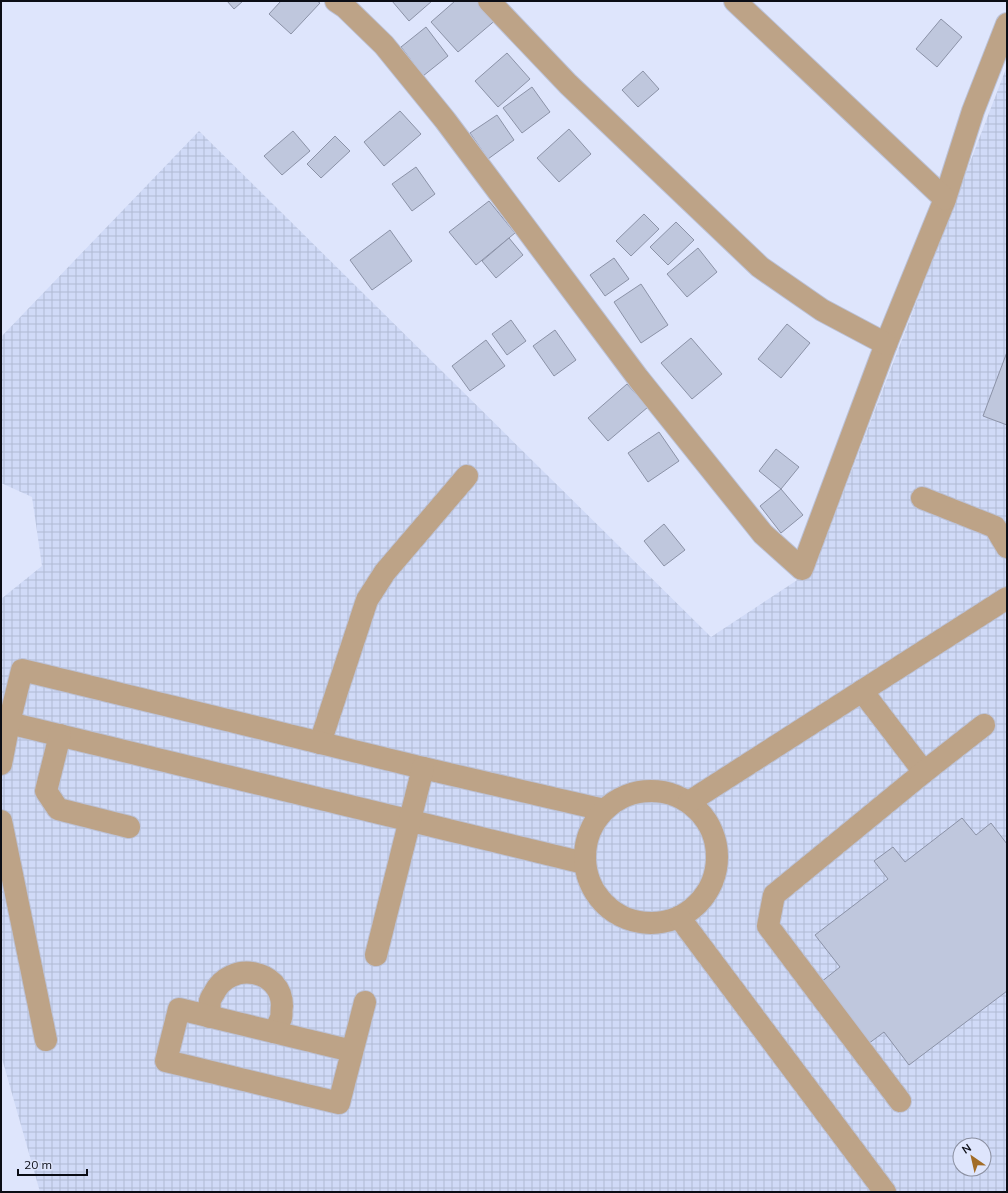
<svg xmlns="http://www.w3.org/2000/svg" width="1008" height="1193" viewBox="0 0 1008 1193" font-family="Mulish,sans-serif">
<defs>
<pattern id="industrial-grid" width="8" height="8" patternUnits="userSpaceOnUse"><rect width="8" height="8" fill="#d0daf7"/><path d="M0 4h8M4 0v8" fill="none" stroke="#b1bad3"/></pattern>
</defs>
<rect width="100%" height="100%" fill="#dee5fc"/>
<path fill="url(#industrial-grid)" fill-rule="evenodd" d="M 1007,66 L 1007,1192 L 40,1192 L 1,1055 L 1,599 L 42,566 L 32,497 L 1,483 L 1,337 L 199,131 L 711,637 L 814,569 ZM 960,1145 L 984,1145 L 984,1169 L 960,1169 Z"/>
<g fill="#bfc7dd" stroke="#8b92a7">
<polygon points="227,1 243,1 234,9"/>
<polygon points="281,1 317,1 320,3 291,34 269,14"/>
<polygon points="392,1 432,1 409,21"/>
<polygon points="455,1 483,1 498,18 458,52 431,22"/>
<polygon points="941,19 962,37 937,67 916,49"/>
<polygon points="426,27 448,56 423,76 401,47"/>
<polygon points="507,53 530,79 498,107 475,81"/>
<polygon points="643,71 659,89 638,107 622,90"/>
<polygon points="532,87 550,112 522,133 503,108"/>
<polygon points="400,111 421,134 384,166 364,142"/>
<polygon points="497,115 514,140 488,159 470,133"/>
<polygon points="569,129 591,154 559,182 537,158"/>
<polygon points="293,131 310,151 282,175 264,156"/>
<polygon points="335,136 350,151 321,178 307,164"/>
<polygon points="416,167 435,194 412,211 392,184"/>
<polygon points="489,201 515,233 476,265 449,232"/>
<polygon points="644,214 659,229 631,256 616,241"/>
<polygon points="676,222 694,240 668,265 650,247"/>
<polygon points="390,230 412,261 372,290 350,260"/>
<polygon points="509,238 523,255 496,278 482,261"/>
<polygon points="698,248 717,272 687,297 667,274"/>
<polygon points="614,258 629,279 605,296 590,275"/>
<polygon points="641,284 668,325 641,343 614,302"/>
<polygon points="511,320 526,341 507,355 492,334"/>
<polygon points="787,324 810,343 781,378 758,359"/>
<polygon points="555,330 576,360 554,376 533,346"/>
<polygon points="691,338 722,374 692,399 661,363"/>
<polygon points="486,340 505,366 470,391 452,366"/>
<polygon points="1007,352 1007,425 983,416"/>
<polygon points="627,384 648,407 608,441 588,418"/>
<polygon points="659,432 679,461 648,482 628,453"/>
<polygon points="776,449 799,467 781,489 759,471"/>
<polygon points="781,489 803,515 781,533 760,506"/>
<polygon points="664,524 685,550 664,566 644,541"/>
<polygon points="962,818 976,835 991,823 1007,844 1007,991 909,1065 884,1032 868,1044 821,982 840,967 815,935 888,879 874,861 893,847 905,862"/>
</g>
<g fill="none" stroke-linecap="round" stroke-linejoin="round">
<g stroke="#bcc2d7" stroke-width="24">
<g id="minor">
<polyline points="336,1 345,7 384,45 445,120 638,378 763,534 802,569 886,344 945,199 973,111 1007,24"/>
<polyline points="489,1 568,84 760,267 822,310 886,344"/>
<polyline points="735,1 945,199"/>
<polyline points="922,498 995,527 1007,547"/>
<polyline points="862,691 924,772"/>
<polyline points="9,723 584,863"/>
<polyline points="60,735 46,791 58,809 129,827"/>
<polyline points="320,743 367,600 385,572 467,476"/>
<polyline points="1,764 9,723 22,670 423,768 604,810"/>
<circle cx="651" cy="857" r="66"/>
<polyline points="689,802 1007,598"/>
<polyline points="1,821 46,1040"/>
<polyline points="679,917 885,1192"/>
<polyline points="376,955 423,768"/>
<path d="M 210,1017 C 210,1012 209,1006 210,1001 C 210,999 212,996 214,993 C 230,960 282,969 282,1006 C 281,1010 282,1015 281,1018 C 279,1023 276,1028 274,1032"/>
<polyline points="352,1051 179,1009 166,1061 339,1103 365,1002"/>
<polyline points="900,1101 768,926 774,895 924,772 984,725"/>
</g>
</g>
<use href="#minor" stroke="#bda387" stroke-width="22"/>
</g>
<rect width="1008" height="1193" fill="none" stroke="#0b0d15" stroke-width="4"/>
<g transform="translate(972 1157) rotate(326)"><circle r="19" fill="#dee5fc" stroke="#8a8fa0"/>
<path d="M0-3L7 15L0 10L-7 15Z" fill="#a26c26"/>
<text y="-6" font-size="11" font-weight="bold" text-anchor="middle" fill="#0b0d15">N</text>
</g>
<path d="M18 1169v6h69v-6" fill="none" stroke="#0b0d15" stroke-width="2"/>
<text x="24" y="1169" font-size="12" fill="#0b0d15" stroke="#dee5fc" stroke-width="3" paint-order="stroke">20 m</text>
</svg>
